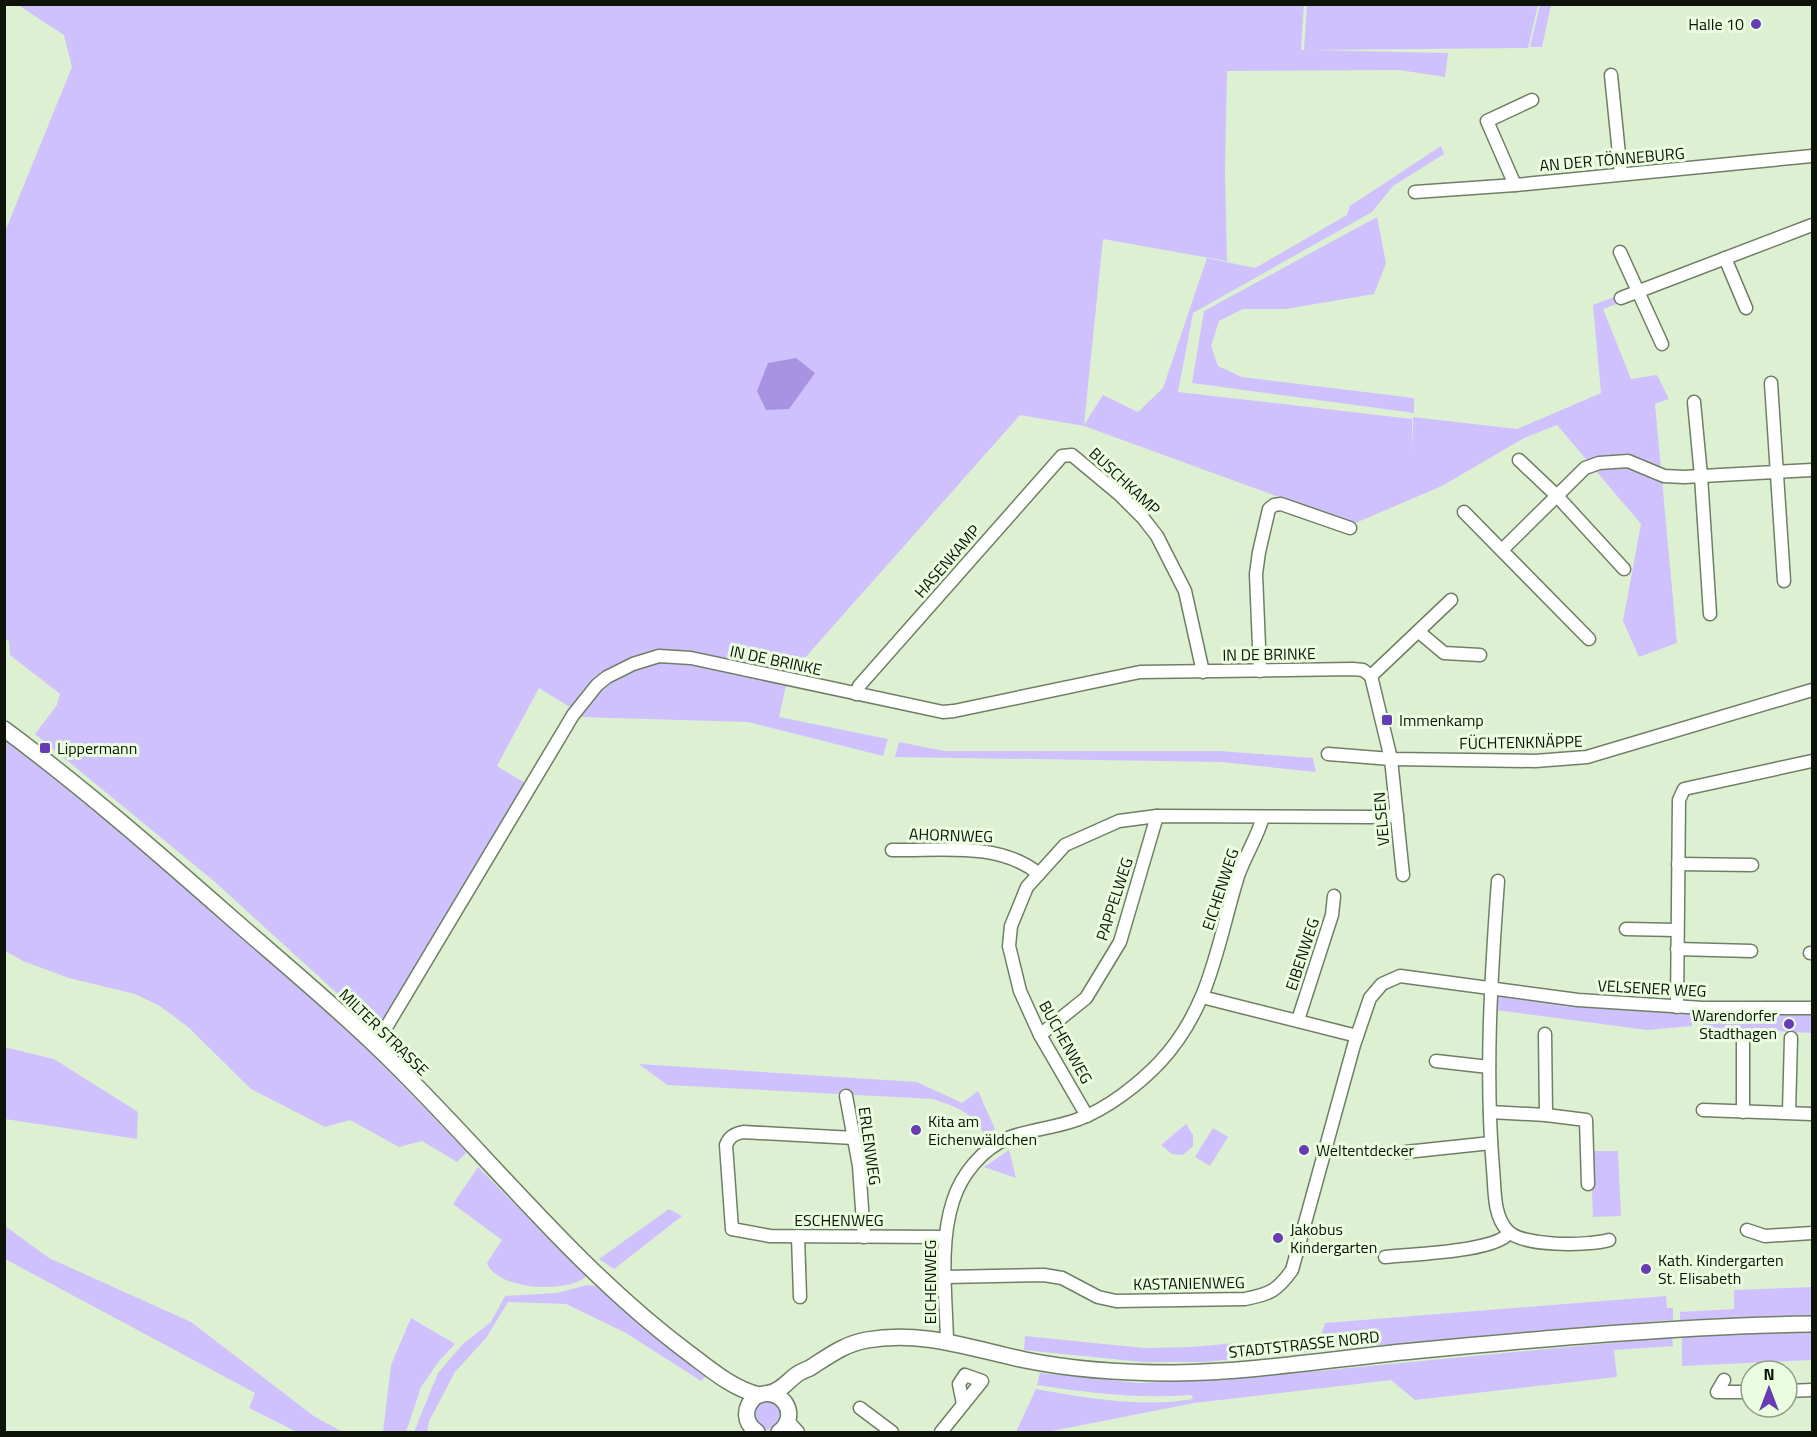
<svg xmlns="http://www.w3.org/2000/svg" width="1817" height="1437" viewBox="0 0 1817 1437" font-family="'Titillium Web',sans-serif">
<rect width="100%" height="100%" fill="#ddf0d2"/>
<g fill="#cfc1fe">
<polygon points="1304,4 1301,50 1304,50 1307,5 1538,5 1528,48 1312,50 1448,53 1445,77 1399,70 1227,71 1225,170 1227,261 1103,239 1084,425 1103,395 1138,412 1163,388 1207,258 1255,268 1347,215 1350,206 1441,146 1444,154 1393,186 1372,212 1193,313 1178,392 1412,419 1413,454 1413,417 1517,429 1601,393 1593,305 1630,291 1634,297 1603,309 1631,379 1657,375 1669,399 1655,404 1677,643 1639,657 1623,621 1641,524 1557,425 1524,438 1442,486 1353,524 1084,426 1020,415 788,677 779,717 888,739 883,756 748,722 579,717 573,709 539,688 497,766 525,783 384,1021 374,1027 215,882 35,734 57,705 60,694 10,655 9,641 5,639 4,234 72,67 64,35 18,5"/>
<polygon points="1540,5 1551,5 1542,47 1530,47"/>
<polygon points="1377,217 1386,263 1374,294 1286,309 1243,309 1219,321 1211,346 1218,366 1242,377 1414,398 1414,413 1192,383 1204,311"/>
<polygon points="4,736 157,858 294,982 366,1048 467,1152 457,1162 422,1141 399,1147 350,1120 325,1127 251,1089 188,1027 160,1006 135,994 69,978 23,961 5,951"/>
<polygon points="899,742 944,751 1220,751 1313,758 1316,772 1221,762 895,757"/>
<polygon points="1503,992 1581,1006 1650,1011 1691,1011 1692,1026 1647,1030 1496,1010 1495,998"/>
<polygon points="1812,1012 1812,1033 1703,1027 1703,1013"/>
<polygon points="4,1047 54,1059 138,1112 137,1139 5,1119"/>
<path d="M 639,1064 L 917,1082 L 962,1103 L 978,1091 L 995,1129 L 985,1135 C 970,1111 959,1108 933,1099 L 667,1085 Z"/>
<polygon points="1186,1124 1193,1135 1193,1146 1183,1155 1172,1154 1161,1145"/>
<polygon points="1213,1128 1228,1137 1210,1166 1195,1157"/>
<polygon points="1009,1150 1016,1178 984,1167"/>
<polygon points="1593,1151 1618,1151 1621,1216 1593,1217 1591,1166"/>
<path d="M 478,1167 L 551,1241 L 585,1273 L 587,1276 C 567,1294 497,1290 487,1263 L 502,1240 L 453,1204 Z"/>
<polygon points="669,1209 682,1216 614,1269 599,1259"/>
<polygon points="5,1226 49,1258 191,1322 315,1417 343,1432 297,1432 249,1408 255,1393 5,1259"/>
<polygon points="587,1285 598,1286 707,1375 701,1381 626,1333 566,1304 508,1302 486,1338 455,1372 429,1421 427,1432 414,1432 438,1373 463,1344 491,1322 505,1296 557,1293"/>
<polygon points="1812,1287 1812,1315 1680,1320 1680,1312 1734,1309 1734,1290"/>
<polygon points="1666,1296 1667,1308 1673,1308 1673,1320 1502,1334 1204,1362 1142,1362 1024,1350 1025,1336 1144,1348 1190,1347 1321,1336 1325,1323"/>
<polygon points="411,1318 455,1344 439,1361 421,1387 406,1432 383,1432 391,1365"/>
<polygon points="1812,1331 1812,1360 1682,1366 1682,1335"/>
<path d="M 1672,1337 L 1673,1346 L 1614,1350 L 1617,1377 L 1415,1400 L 1391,1380 L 1194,1403 L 1047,1432 L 1016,1432 L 1036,1389 C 1085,1398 1144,1408 1193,1399 L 1191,1395 C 1140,1399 1089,1393 1037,1385 L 1040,1373 L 1140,1383 L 1254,1377 Z"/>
<circle cx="767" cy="1415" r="15"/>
</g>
<polygon fill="#a892e2" points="796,358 815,373 789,409 766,410 757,391 768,363"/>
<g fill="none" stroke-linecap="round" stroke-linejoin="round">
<g stroke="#6f7f65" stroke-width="15">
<g id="minor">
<polyline points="1611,75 1621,174"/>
<polyline points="1515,185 1487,121 1532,100"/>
<polyline points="1415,192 1515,185 1812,156"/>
<polyline points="1620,252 1662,344"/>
<polyline points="1725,258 1746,308"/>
<polyline points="1621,298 1812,225"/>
<polyline points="1771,383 1784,581"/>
<polyline points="1694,402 1701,476 1710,614"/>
<polyline points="1519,460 1557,496 1624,569"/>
<polyline points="1464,512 1589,639"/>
<polyline points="1502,550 1585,468 1599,463 1628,461 1664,476 1684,477 1812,470"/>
<polyline points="1419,632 1444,653 1480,655"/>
<polyline points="1260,671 1256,574 1259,552 1269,509 1274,505 1281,504 1350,528"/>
<polyline points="1371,676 1391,759 1403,875"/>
<polyline points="1371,676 1451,600"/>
<polyline points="856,694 859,686 1062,456 1072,455 1120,495 1143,518 1157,536 1185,591 1203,672"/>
<polyline points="1328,754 1391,759 1535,761 1587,757 1812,690"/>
<path d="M 892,850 C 940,851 999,841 1039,874"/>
<polyline points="1678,864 1752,865"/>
<path d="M 1498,881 C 1491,977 1485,1073 1493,1169 C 1495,1189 1493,1215 1507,1230 C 1521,1247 1588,1246 1609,1240"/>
<polyline points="1626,929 1677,930"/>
<polyline points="1677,949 1751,951"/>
<polyline points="1810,953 1812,953"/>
<polyline points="1202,997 1357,1036"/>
<polyline points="1677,1007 1679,800 1684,789 1812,761"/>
<polyline points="1298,1020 1332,915 1334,896"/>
<polyline points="1545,1034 1546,1115"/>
<polyline points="1040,1035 1086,998 1120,942 1157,816"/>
<polyline points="375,1046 573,715 597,685 607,677 633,664 659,656 691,658 943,712 954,711 1140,672 1353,669 1363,670 1371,676"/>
<polyline points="1436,1061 1489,1067"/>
<polyline points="846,1096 859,1166 864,1237"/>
<polyline points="1703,1110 1812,1114"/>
<polyline points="1490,1112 1546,1115 1586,1120 1588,1184"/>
<polyline points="1743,1112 1743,1041"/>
<polyline points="1789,1112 1791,1038"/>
<polyline points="1087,1116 1040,1035 1020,991 1009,946 1011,926 1027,887 1065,845 1119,821 1157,816 1372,817 1397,815"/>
<path d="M 854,1138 L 743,1132 C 734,1134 729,1137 726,1145 L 732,1229 L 770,1236 L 945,1237"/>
<polyline points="1406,1152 1491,1143"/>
<polyline points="1747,1230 1765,1236 1812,1233"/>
<polyline points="798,1236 800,1297"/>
<path d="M 1385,1257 C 1411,1254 1495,1252 1509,1233"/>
<path d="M 946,1277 L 1044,1275 L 1062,1278 L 1098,1297 L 1116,1301 L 1245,1299 C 1270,1294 1277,1291 1292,1270 L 1354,1045 L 1370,998 L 1382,984 L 1400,976 L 1578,1000 L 1703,1008 L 1812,1008"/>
<path d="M 947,1341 C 946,1297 939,1243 953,1201 C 961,1175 982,1149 1008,1138 C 1031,1129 1056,1128 1079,1119 C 1107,1109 1139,1084 1160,1062 C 1211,1007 1217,944 1238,876 C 1245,856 1257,838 1263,817"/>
<polyline points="1724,1380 1717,1392 1751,1392"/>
<polyline points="1787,1391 1812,1390"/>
<polyline points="860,1408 892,1432"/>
<polyline points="788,1421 798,1432"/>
<polyline points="941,1432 982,1381 965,1375 959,1384 963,1404"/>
</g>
</g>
<g stroke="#6f7f65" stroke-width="18">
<g id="major">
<path d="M 4,729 C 85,789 160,855 235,921 C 282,962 330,1002 375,1045 C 480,1145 569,1263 686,1351 C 709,1368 731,1388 759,1395"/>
<path d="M 770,1393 C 782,1390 787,1382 796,1375 C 800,1372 805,1370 810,1368 C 829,1356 844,1344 867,1340 C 922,1330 972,1349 1025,1360 C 1074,1370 1123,1373 1173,1373 C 1250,1372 1326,1360 1402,1352 C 1539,1339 1675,1326 1812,1324"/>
<path d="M 757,1432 C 744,1423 743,1408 755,1397 C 780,1383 802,1415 779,1432"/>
</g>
</g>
<use href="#minor" stroke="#fff" stroke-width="12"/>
<use href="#major" stroke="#fff" stroke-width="15"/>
</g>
<g fill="#673bb3" stroke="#ebfddf" stroke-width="2">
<circle cx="1756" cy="24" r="6"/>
<rect x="1381" y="714" width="12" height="12" rx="3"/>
<rect x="39" y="742" width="12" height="12" rx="3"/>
<circle cx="1789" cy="1024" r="6"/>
<circle cx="916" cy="1130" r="6"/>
<circle cx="1304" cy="1150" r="6"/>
<circle cx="1278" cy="1238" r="6"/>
<circle cx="1646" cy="1269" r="6"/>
</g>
<g text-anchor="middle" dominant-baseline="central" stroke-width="6" stroke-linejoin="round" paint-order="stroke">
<g font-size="16" fill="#0d1309" stroke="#ebfddf" text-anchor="start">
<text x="1744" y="24" text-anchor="end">Halle 10</text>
<text x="1399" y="720">Immenkamp</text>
<text x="57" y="748">Lippermann</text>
<text x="1777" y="1015" text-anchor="end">Warendorfer<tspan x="1777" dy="18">Stadthagen</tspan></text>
<text x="928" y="1121">Kita am<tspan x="928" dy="18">Eichenwäldchen</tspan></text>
<text x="1316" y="1150">Weltentdecker</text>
<text x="1290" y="1229">Jakobus<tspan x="1290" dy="18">Kindergarten</tspan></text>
<text x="1658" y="1260">Kath. Kindergarten<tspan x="1658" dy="18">St. Elisabeth</tspan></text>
</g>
<g font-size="16" fill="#0d1309" stroke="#ebfddf">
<text transform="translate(1612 159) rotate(-5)">AN DER TÖNNEBURG</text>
<text transform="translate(1125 481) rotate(43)">BUSCHKAMP</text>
<text transform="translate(947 561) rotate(-49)">HASENKAMP</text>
<text transform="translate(1269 654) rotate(-1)">IN DE BRINKE</text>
<text transform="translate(776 660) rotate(12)">IN DE BRINKE</text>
<text transform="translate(1521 742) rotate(-1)">FÜCHTENKNÄPPE</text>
<text transform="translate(1381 819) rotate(-95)">VELSEN</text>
<text transform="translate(951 835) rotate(2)">AHORNWEG</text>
<text transform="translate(1220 889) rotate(-72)">EICHENWEG</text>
<text transform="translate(1114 899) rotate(-72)">PAPPELWEG</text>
<text transform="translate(1302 954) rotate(-72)">EIBENWEG</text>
<text transform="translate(1652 988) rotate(3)">VELSENER WEG</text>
<text transform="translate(384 1032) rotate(44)">MILTER STRASSE</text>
<text transform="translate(1066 1042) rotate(61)">BUCHENWEG</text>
<text transform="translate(870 1146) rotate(82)">ERLENWEG</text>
<text x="839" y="1220">ESCHENWEG</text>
<text transform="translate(930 1282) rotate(-90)">EICHENWEG</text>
<text transform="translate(1189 1283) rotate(-1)">KASTANIENWEG</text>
<text transform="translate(1304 1344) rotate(-6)">STADTSTRASSE NORD</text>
</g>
</g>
<rect width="1817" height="1437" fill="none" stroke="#0d1309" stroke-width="12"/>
<g transform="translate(1769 1389)"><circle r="28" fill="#ebfddf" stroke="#929f89" stroke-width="1.5"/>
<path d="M0-4.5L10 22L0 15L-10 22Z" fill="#673bb3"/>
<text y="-9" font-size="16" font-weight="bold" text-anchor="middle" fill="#0d1309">N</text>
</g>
</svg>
